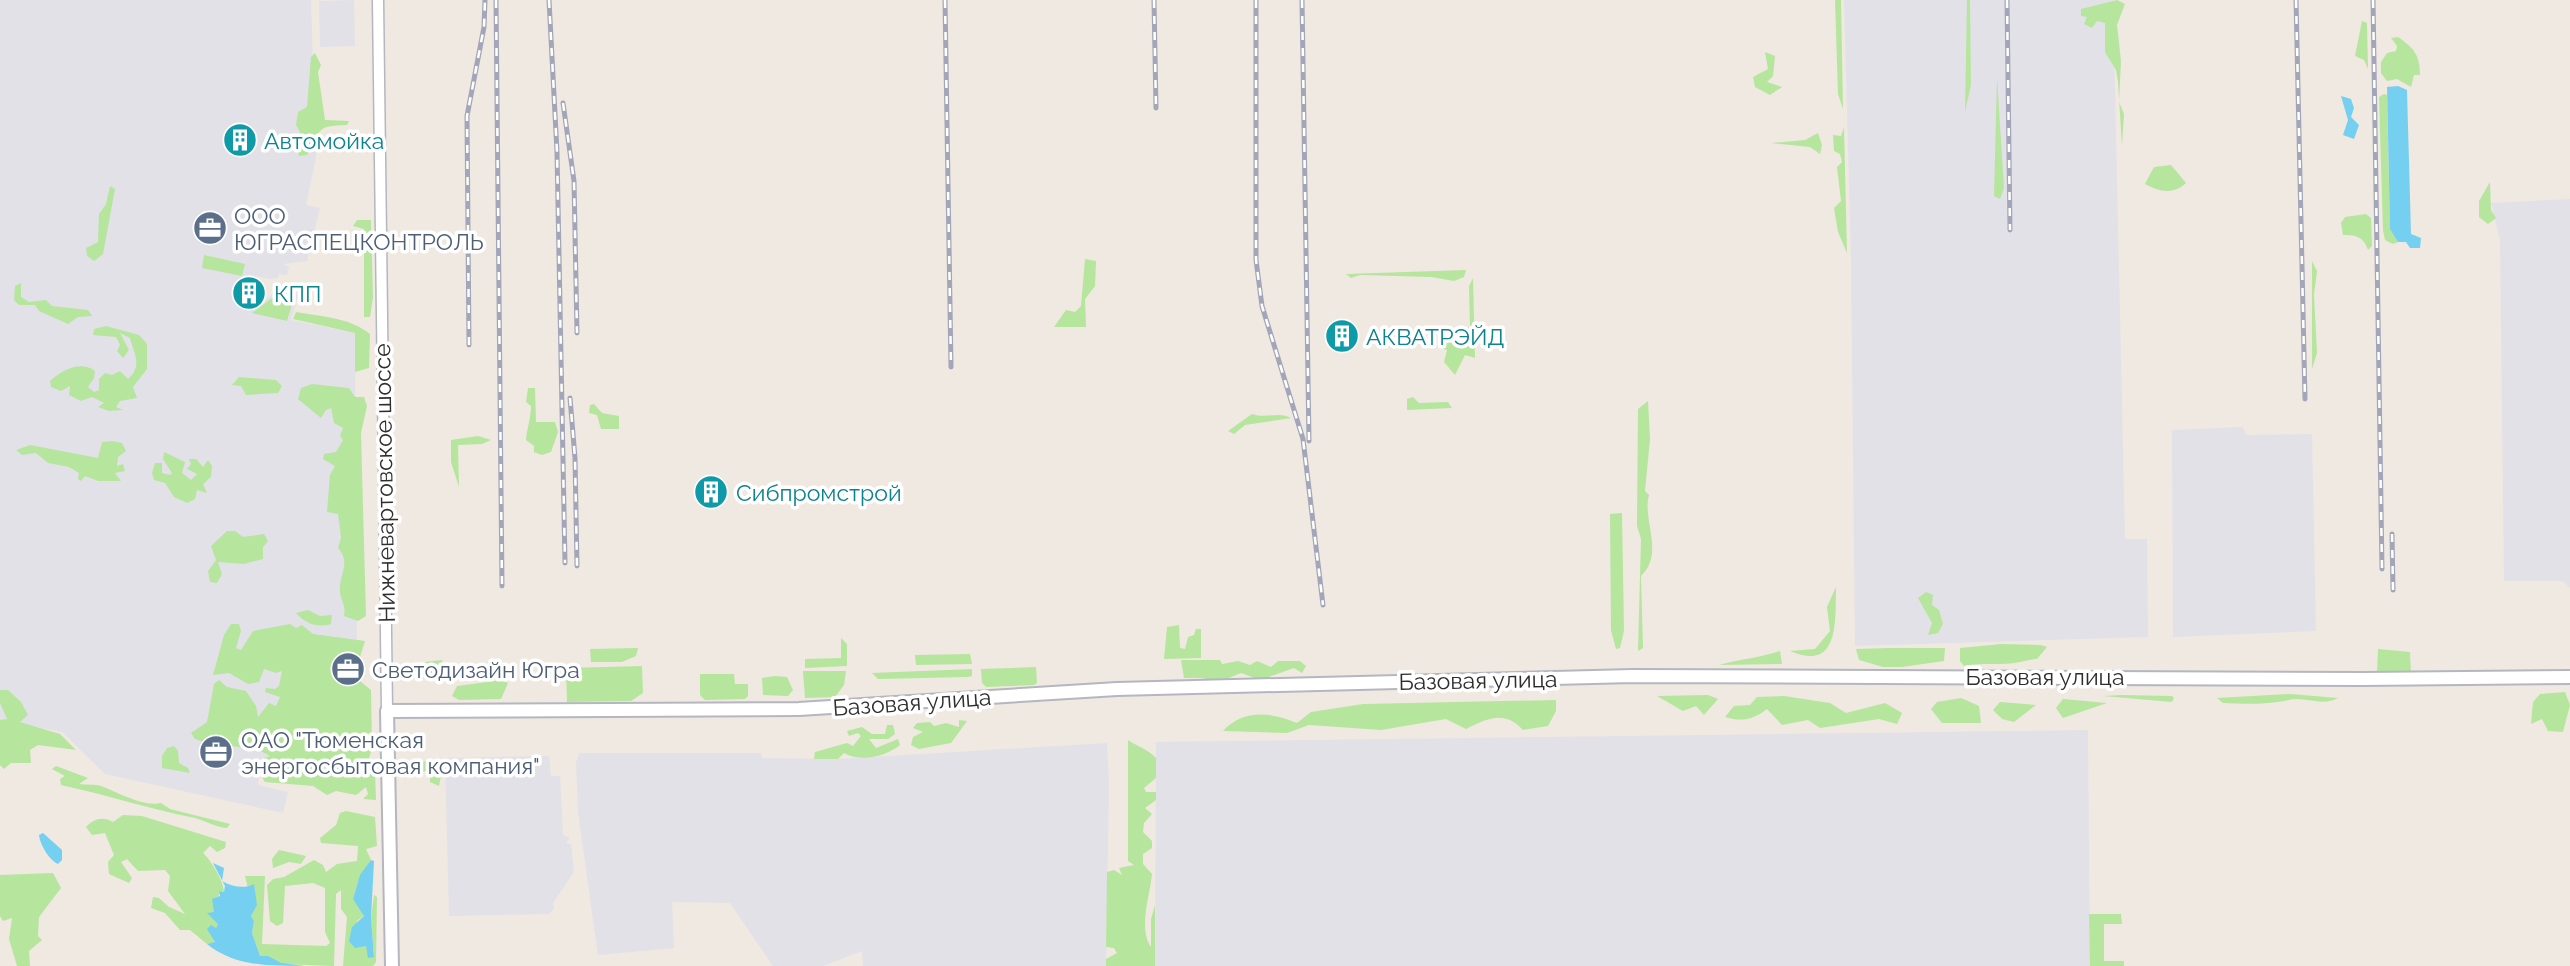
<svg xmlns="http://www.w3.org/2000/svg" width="2570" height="966" viewBox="0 0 2570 966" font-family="Raleway,sans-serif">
<rect width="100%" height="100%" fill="#efe9e1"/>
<g fill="#e3e1e8">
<polygon points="0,0 311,0 316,158 306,205 320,208 307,261 283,264 289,267 287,275 279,274 278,278 270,279 256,276 248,304 257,306 279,289 298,295 291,320 355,333 357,655 339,656 340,683 357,683 360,794 260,773 258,785 288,792 283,813 105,774 62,732 0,720"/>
<polygon points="354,0 355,46 320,47 319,1"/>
<polygon points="1844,0 2113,0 2125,539 2147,539 2148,637 1855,646 1851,261"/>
<polygon points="2570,199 2570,588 2563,581 2504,581 2500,241 2491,203"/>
<polygon points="2243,427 2246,435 2312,434 2316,631 2173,637 2172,430"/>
<polygon points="2088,730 2090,966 1155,966 1156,742"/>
<polygon points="1107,743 1109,782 1106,966 863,966 862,951 823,966 773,966 730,903 672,902 674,948 598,955 578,813 576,763 579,753 761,753 762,758 838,759"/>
<polygon points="549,756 551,776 560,776 563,835 570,838 566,843 571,844 574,872 553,903 554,909 549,914 449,916 445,758"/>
</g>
<g fill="#b6e59e" fill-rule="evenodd">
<polygon points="1835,0 1841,0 1843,109 1838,94"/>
<polygon points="1967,0 1970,0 1971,85 1965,112"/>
<polygon points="2117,0 2125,4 2117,25 2121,61 2119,102 2124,114 2122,146 2118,82 2116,70 2105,52 2105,23 2097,21 2092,28 2084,24 2087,17 2081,16 2081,9"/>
<polygon points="2362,21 2367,23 2368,69 2364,60 2355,56"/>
<path d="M 2398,37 C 2414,48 2420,55 2420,75 L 2414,75 L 2411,87 L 2397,79 L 2387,81 L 2381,73 L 2381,62 L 2387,53 L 2396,51 L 2397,46 L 2391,38 Z"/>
<polygon points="1765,52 1775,56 1773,76 1767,82 1782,87 1770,95 1755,87 1753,77 1768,69"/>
<path d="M 315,53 L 321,65 L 318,72 L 325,120 L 349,121 L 347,125 C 314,126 322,130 307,155 L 299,156 L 296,144 L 300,132 L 296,125 L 298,112 L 307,107 L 311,57 Z"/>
<polygon points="1997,77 2004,188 2000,199 1994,196"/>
<polygon points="2384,94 2387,95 2390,228 2398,242 2393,244 2385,240 2383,230 2379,97"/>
<polygon points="1844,127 1847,253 1838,232 1834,208 1841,201 1837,167 1842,162 1840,154 1834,151 1833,135 1841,136"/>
<polygon points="1818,133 1822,145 1820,154 1810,147 1771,143 1805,140"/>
<path d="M 2171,165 L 2186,183 C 2173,195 2159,192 2145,184 L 2154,167 Z"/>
<polygon points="2490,182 2491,210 2496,218 2488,224 2479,217 2479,201"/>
<polygon points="110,186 115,189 103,254 94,261 87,256 86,248 98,242 99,214 106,204"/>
<path d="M 2366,214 L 2371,218 L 2372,246 L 2368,250 C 2364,237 2356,235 2343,235 L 2341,223 L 2345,217 Z"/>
<polygon points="357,220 371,220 373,297 370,317 364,317 364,229 353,226"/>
<polygon points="204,255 245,264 242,276 202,268"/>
<polygon points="1085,259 1096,261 1095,286 1085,299 1086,327 1054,327 1066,310 1075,312 1081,306"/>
<polygon points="2312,261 2317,271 2314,295 2317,353 2312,369"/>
<polygon points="1466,270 1464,277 1454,281 1431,277 1360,275 1351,278 1346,274"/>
<polygon points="1473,278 1475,358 1465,355 1455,375 1444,362 1447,350 1441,348 1441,340 1450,335 1459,347 1464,344 1464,331 1470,326 1469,286"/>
<polygon points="21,283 21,297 29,302 46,300 52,306 88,310 92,316 78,317 68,324 39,311 35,305 19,305 14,300 15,286"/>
<polygon points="279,293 294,297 287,321 252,313"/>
<path d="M 296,312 C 320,316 351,318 370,334 L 369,368 L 355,372 L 355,333 L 293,319 Z"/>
<path d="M 106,326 L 139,335 L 147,344 L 147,369 L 133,387 L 137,398 L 120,401 L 116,407 L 123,410 L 109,411 L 98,407 L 104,403 L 92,397 L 81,401 L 69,395 L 70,386 L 61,391 L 51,387 L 50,381 C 62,370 80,360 95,371 L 94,378 L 88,387 L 94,392 L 99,390 L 99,379 L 105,373 L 112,375 L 120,371 L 128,379 C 143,366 134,354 130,338 L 120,333 L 129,350 L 123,358 L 117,351 L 120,345 L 116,337 L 93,335 L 94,329 Z"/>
<polygon points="239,377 276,380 282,386 278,393 246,395 241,386 232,385"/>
<path d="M 312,384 L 349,388 L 355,397 L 364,397 L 367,406 L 361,433 L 366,616 L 358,621 L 344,616 C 346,606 342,603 340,593 C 338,575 352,563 338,548 L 341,538 L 338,514 L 327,512 L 330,475 L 335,466 L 323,459 L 324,454 L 336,452 L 343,440 L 340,436 L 343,428 L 334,423 L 331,408 L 326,410 L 321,418 L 298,399 L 301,388 Z"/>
<path d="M 528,388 L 535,388 L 536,422 L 555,422 L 558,432 L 551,452 L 542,455 L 534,452 L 534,446 L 526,440 C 527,428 531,418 531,406 L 526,402 Z"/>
<polygon points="1413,397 1419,403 1448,402 1452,408 1407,410 1407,399"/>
<path d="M 1648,401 L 1650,439 L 1645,491 L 1649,495 C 1642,520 1665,553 1641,576 L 1643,648 L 1638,651 L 1641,539 L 1637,526 L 1638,409 Z"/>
<polygon points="594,404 602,413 619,416 619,429 601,429 597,415 589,413 590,405"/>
<path d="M 1252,414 C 1266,419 1278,411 1291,418 L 1245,425 L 1234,434 L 1228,431 Z"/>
<polygon points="478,436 491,440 482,444 458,445 459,487 451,462 451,440"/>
<polygon points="112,441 122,443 126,451 118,457 117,466 123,464 125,471 115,473 121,481 98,481 85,476 81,481 78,479 79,473 69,467 48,463 36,453 22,455 16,450 30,445 98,458 102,442"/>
<polygon points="164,452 185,462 182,473 191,480 197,474 187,469 191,464 189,459 196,459 203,467 208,460 212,466 211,477 203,484 207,493 197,490 195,499 187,503 174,497 165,483 154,480 152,473 155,463 162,463 162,473 170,475 172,473 163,459"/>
<polygon points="1622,513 1624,631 1620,648 1616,649 1611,630 1610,514"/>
<polygon points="227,531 235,531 243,537 264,534 268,541 263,547 263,559 244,564 218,562 222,574 217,583 210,582 208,571 216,560 211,546"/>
<path d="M 1836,587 C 1835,618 1841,673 1790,651 L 1815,649 L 1830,631 L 1827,607 Z"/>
<polygon points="1926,592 1933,595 1932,605 1939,610 1943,624 1938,633 1928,635 1932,623 1918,598"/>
<path d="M 308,610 L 320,616 L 332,615 L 331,624 C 317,628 306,624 296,613 Z"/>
<path d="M 231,624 L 239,624 L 241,631 L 236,648 L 241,650 L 253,631 L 290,624 L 296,628 L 302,625 L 313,634 L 365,641 L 360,657 L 361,682 L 371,690 L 372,748 L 368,762 L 375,770 L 376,800 L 363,799 L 368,794 L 366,787 L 356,795 L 336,791 L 327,795 L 313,786 L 265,782 C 259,773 260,768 264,758 L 270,756 C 254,744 217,748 195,739 L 191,733 L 207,722 L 214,684 L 219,680 L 227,687 L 246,691 L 256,706 L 258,717 L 269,703 L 276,706 L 280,697 L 265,692 L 266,688 L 275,689 L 279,686 L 282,671 L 276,673 L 264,669 L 259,682 L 248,684 L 229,673 L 213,675 L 224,635 ZM 357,655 L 357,683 L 340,683 L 340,655 Z"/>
<polygon points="1179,625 1180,648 1185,649 1188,637 1194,635 1196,629 1201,629 1201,658 1164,659 1167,627"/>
<polygon points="841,638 847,644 847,666 805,668 805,659 841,658"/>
<path d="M 2001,644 L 2041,645 L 2047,647 L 2037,659 C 2031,659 2026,661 2020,662 C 2001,666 1983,662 1964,666 L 1960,661 L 1960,648 Z"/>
<polygon points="638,648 636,656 622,662 591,662 590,649"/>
<polygon points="1889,648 1945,648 1944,661 1902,667 1883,667 1859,660 1856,649"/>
<polygon points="2378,649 2410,652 2411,673 2377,672"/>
<path d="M 1780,651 L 1782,664 L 1719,665 C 1740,659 1759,658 1780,651 Z"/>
<polygon points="970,654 972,664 916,665 915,655"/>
<polygon points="442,660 446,679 418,679 413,672 425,662"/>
<polygon points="1181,660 1220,660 1222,664 1238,661 1250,665 1257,661 1271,667 1278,661 1300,661 1306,666 1302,673 1294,668 1260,680 1241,673 1217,683 1203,678 1184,678"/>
<polygon points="642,666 643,693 631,701 567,702 566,668"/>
<polygon points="1036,667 1037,683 1034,685 986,687 982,683 981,669"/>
<polygon points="972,669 972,676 968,677 878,679 872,673"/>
<polygon points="803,671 846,671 844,685 835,697 805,698"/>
<polygon points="700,674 734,674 735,684 748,684 748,696 745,699 705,700 700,695"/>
<polygon points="775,676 787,677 793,690 788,696 763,695 762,678"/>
<polygon points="502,680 508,683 501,699 459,700 452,696 457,686"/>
<polygon points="0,690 8,690 21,702 28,715 20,722 60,734 76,750 38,745 30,750 31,763 11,763 4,769 0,765 0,720 7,719 0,703"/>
<polygon points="2565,692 2570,705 2563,732 2548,731 2542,719 2531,724 2533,702 2540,694"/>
<path d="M 2290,694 L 2338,698 C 2323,707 2304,696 2289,700 C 2265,705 2246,704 2223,703 L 2217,698 Z"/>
<polygon points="1708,695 1718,699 1704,715 1696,706 1683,711 1657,696"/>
<polygon points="2121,695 2172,696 2174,698 2172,702 2103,696"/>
<path d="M 1784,696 L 1830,703 L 1846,713 L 1885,703 L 1902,713 L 1897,724 L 1879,719 L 1820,728 L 1808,720 L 1782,725 L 1767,709 C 1753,720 1741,722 1725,717 L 1734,706 L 1750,705 L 1757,697 Z"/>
<polygon points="1961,698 1979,706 1981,723 1942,723 1931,709 1937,702"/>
<polygon points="2063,699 2107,703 2063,718 2056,708"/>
<path d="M 1556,700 L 1556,711 L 1548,726 L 1523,730 C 1505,710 1488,718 1466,729 L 1446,719 L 1381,730 L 1309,725 L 1287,733 L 1223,731 C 1243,709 1272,712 1297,723 L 1311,712 L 1363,704 Z"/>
<polygon points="2000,702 2036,705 2014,722 2002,719 1993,710"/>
<polygon points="959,720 967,721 951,743 919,749 911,745 913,737 923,732 913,728 917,723 930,722 934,726 946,723 959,727"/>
<path d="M 887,725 L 893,725 L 895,734 L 888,739 L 869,739 L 876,748 L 898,739 L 900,745 C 886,756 862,763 844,753 L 838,759 L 814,759 L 815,752 L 847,743 L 853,746 L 861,736 L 858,733 L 849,736 L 847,731 L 862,727 L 872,734 L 885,734 Z"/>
<path d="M 1128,740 C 1138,747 1148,749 1156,758 L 1156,778 L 1144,788 L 1146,792 L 1156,792 L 1156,800 L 1145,808 L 1152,814 L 1144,823 L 1143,832 L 1152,841 L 1152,848 L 1143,854 L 1143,864 L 1152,874 C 1150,896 1138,928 1151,947 L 1151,919 L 1155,905 L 1155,966 L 1106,966 L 1106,959 L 1117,953 L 1114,948 L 1106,947 L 1107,872 L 1114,870 L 1122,875 L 1119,868 L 1134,865 L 1128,861 Z"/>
<polygon points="174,746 178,751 179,763 188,768 190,773 162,768 162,756 167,748"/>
<polygon points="427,761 442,770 439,786 430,782 430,770 422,772 410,768 408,763"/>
<path d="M 56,766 L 88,778 L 79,784 C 86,785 96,784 101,786 C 117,792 143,807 161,803 L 170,809 L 230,824 L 227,828 C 215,827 206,821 195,818 C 150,809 107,795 61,785 L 60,779 L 65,776 L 52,769 Z"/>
<polygon points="346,811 375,817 377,846 366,849 371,860 358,882 353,899 365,915 357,921 361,945 366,946 374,957 371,918 374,895 377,897 376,962 373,966 343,966 347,917 341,909 341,890 336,894 334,966 281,964 260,956 252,933 254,921 251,916 253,910 245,876 265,876 262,944 326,946 330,943 325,932 325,888 313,883 285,886 283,923 277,926 270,921 267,885 273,879 284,877 314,860 323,865 326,872 337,864 357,861 358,846 321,843 320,838 336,825 340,813"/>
<path d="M 123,815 L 142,816 L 226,842 L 225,848 L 217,852 L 210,846 L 203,853 C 211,860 224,882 224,892 L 220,891 L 214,912 L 219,924 L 212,933 L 215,943 L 207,944 L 190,930 L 180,930 L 165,913 L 151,908 L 153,897 L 159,898 L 169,907 L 185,914 L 168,891 L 170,876 L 165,870 L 138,871 L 127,859 L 121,862 L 132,878 L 129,883 L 109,874 L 108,862 L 114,855 L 105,833 L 92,835 L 86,827 C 94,819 102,816 113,822 Z"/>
<polygon points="279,850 306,856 301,864 289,862 273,868 272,859"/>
<polygon points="53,873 61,888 39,917 38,936 42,940 29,951 30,966 17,966 9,939 12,918 3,921 0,916 0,875"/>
<polygon points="2089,914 2121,914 2122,924 2104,924 2104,961 2124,961 2124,966 2090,966"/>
</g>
<g fill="#75cff0">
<polygon points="2398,86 2407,90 2411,234 2421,238 2420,248 2410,248 2406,242 2398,242 2390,229 2387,87"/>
<polygon points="2341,96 2351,99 2354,108 2351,117 2359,125 2354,139 2343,135 2348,120"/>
<path d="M 43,833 L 62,850 L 62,860 L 58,864 C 50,861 40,845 39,835 Z"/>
<polygon points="371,860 374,861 371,918 374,957 368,958 366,946 355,948 349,941 352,927 364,916 353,899 360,875"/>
<path d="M 213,863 L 224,868 L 222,881 C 232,887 245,889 254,884 L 257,905 L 251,916 L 254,921 L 252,933 L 260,956 L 268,956 L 281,963 L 305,966 C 267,966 234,966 207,944 L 215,942 L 207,929 L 211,925 L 216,928 L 218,924 L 207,913 L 214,912 L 212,899 L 220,896 L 219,891 L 224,892 L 225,886 Z"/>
</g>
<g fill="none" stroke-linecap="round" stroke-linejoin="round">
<g stroke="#b4b7c1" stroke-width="13">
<polyline id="minor" points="378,0 387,711"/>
</g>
<g stroke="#b4b7c1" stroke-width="16">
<polyline id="tertiary" points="392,966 387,711 799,709 1117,689 1633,676 2362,679 2570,677"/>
</g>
<use href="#minor" stroke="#fff" stroke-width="10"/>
<use href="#tertiary" stroke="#fff" stroke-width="12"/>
<g stroke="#a3a6b8" stroke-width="5">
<g id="rail">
<polyline points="496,0 502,586"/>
<polyline points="549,0 557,152 565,563"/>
<polyline points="945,0 951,367"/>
<polyline points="1154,0 1156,108"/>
<polyline points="1256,0 1256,260 1262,306 1303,439 1323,605"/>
<polyline points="1302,0 1309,441"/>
<polyline points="2007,0 2010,230"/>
<polyline points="2296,0 2305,399"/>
<polyline points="2373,0 2382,569"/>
<polyline points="563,103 574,181 577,333"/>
<polyline points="469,345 467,116 484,27 485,0"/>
<polyline points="570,398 575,458 577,566"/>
<polyline points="2392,534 2393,590"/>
</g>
</g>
<use href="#rail" stroke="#fff" stroke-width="2.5" stroke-dasharray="8" stroke-linecap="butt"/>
</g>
<defs>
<g id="building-disc" transform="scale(1.75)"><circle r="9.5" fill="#0f9aa8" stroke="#fff"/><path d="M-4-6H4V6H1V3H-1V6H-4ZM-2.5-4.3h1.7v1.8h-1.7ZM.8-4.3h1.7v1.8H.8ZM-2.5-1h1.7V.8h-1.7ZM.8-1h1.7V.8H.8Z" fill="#fff"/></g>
<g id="office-disc" transform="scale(1.75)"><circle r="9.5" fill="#5c6f8a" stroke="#fff"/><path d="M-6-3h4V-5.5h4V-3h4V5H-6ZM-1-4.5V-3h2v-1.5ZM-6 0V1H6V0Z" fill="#fff"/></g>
</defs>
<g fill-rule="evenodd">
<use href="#building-disc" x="240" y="140"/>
<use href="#office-disc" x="210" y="228"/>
<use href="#building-disc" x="249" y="293"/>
<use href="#building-disc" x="1342" y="336"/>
<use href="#building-disc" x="711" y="492"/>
<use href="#office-disc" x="348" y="669"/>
<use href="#office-disc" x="216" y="752"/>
</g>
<g text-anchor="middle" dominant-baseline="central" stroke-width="7" stroke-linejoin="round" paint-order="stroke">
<g font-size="23" fill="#0d838f" stroke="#fff" text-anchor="start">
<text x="264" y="140">Автомойка</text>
<text x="274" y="293">КПП</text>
<text x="1366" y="336">АКВАТРЭЙД</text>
<text x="736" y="492">Сибпромстрой</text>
</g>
<g font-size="23" fill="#4e5e75" stroke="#fff" text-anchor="start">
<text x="234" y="215">ООО<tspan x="234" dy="26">ЮГРАСПЕЦКОНТРОЛЬ</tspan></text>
<text x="372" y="669">Светодизайн Югра</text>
<text x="241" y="739">ОАО "Тюменская<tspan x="241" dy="26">энергосбытовая компания"</tspan></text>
</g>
<g font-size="23" fill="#2e2e2e" stroke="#fff">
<text transform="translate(384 483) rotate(-91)">Нижневартовское шоссе</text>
<text x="2045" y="676">Базовая улица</text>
<text transform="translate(1478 680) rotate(-1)">Базовая улица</text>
<text transform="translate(912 702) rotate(-4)">Базовая улица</text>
</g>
</g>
</svg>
